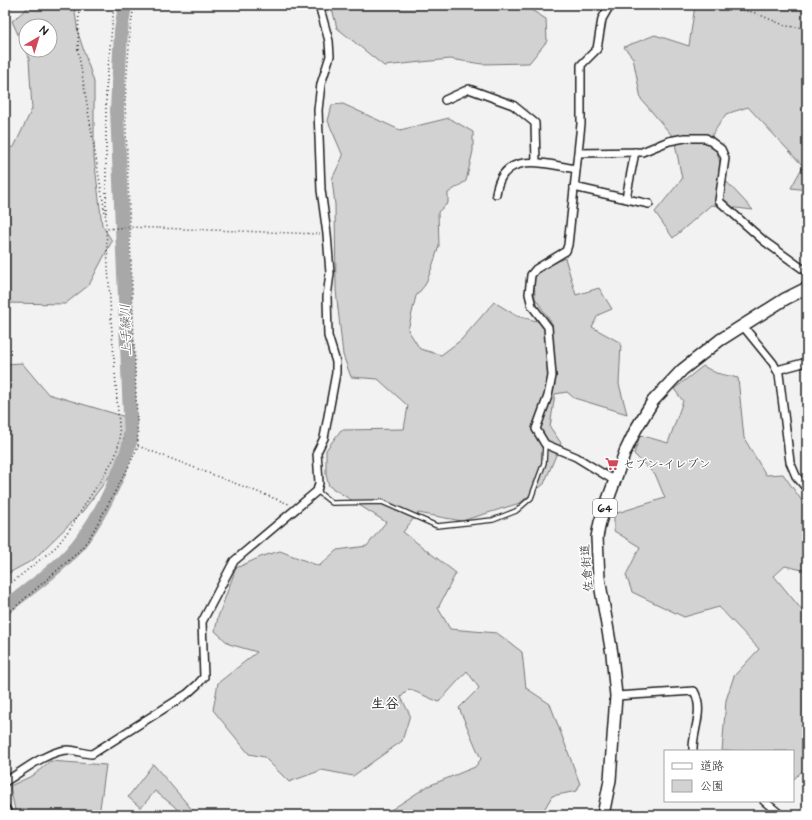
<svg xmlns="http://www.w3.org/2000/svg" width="812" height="820" viewBox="0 0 812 820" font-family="'Architects Daughter','Klee One',sans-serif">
<rect width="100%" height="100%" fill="#f2f2f2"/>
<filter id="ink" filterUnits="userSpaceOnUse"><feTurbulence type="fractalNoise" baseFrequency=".025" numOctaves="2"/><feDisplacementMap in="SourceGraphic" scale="8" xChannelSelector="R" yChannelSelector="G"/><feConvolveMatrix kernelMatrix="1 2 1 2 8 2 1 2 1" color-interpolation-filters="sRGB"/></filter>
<g filter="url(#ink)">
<g fill="#d2d2d2" stroke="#777" fill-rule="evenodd">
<path d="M 31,5 L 74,5 L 78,33 L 94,82 L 94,157 L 102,225 L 112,241 L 89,285 L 65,304 L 5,303 L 5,148 L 14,147 L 32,109 L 29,59 L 12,21 ZM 26,26 L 50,26 L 50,50 L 26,50 Z"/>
<polygon points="331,5 523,5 546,19 547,41 529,63 482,64 450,59 384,66 337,28"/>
<polygon points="695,5 807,5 807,190 791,188 803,166 748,107 726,114 712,135 725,180 753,210 711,205 673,238 655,212 682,179 674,138 641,99 633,58 624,47 655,35 689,46"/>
<polygon points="343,104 400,130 449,118 473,132 473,151 466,181 448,193 448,203 438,212 439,246 430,273 425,285 416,296 408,330 420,349 441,355 461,340 494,302 517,316 553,325 535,298 534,277 543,268 565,258 576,295 599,288 612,309 598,315 592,327 621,343 619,384 627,414 574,398 567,392 555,394 550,427 561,443 544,484 520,503 462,521 418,513 403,532 456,573 438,608 450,629 497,633 522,652 526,688 550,704 580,784 577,791 552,796 541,815 383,815 428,786 475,767 481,759 459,708 479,688 467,671 439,702 409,689 401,697 410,715 402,741 353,776 322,770 289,782 264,757 249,754 213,710 218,683 257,652 229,644 215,631 218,617 236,568 263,556 280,551 319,566 337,550 367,546 386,522 329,486 326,475 326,450 341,430 404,429 408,406 378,379 351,377 343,355 336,290 335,205 332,179 343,156 328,121 332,105"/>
<polygon points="22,363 48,394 126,417 121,461 83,511 33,560 5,575 5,364"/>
<polygon points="703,366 716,373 738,378 744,438 766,475 783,474 807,508 807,571 785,566 774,576 806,615 807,619 807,770 803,770 793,780 793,751 722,751 726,700 734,676 759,649 719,607 684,617 632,592 626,575 640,547 614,531 614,514 665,498 656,476 634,454 640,435 668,443 683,401 674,389"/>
<polygon points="50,761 106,765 99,815 16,815 10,786 34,775"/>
<polygon points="153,764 195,813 198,815 182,815 174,806 155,791 141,808 128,797"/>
</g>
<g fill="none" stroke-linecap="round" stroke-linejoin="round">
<path stroke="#a8a8a8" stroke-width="14" d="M 5,608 C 26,591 50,575 69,555 C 96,527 120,476 131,439 L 117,110 L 121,31 L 125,5"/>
<g stroke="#1c1c1c" stroke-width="6">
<polyline id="lane" points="317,491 332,503 382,502 437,526 493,520 516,511 531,498 544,463 545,444"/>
</g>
<g stroke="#1c1c1c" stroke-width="10">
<g id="street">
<polyline points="610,5 602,19 597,49 581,65 581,124 568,245 566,251 536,269 531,275 529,294 532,306 548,327 552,376 548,396 536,429 545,444 576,457 615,481"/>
<polyline points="445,100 469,89 513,105 535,123 536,162"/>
<polyline points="579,153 642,152 669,141 685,138 706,138 721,149 725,158 719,201 764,241 807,272"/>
<polyline points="574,187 649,204"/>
<path d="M 496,194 C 502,149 546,164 576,169"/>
<polyline points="626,198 635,152"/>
<polyline points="743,326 773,363 779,374 790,462 796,476 807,489"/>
<polyline points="777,370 807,362"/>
<path d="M 616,696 L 694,691 C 705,711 692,731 693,751"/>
<path d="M 5,782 C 21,772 49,750 68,750 C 76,750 84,754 92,754 L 187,694 L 197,685 L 204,677 L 202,622 L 234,561 L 317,491 L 319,483 L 317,452 L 324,438 L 336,373 L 336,362 L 328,336 L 327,297 L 330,273 L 327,234 L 321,190 L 318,110 L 321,84 L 330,56 L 329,41 L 319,5"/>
<polyline points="764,801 781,815"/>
</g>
</g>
<g stroke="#1c1c1c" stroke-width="13">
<polyline id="secondary" points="5,810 7,815"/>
</g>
<g stroke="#1c1c1c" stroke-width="14">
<polyline id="primary" points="603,815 610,780 616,696 612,654 599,578 597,537 600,522 625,452 636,429 653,401 682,370 720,340 785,299 807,288"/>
</g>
<g stroke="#1c1c1c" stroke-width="1.5" stroke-dasharray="1 3" stroke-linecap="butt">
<polyline points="79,5 78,50 106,219 106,229 129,227 320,234"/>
<polyline points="707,5 753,12 786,26 807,28"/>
<polyline points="106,213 106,90 114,5"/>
<polyline points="138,446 289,504"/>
<polyline points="5,588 57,546 69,530 115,457 120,439 111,319 106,229"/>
<polyline points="5,616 76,554 89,539 128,468 138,446 125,102 130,31 134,5"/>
<polyline points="547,815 549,813 569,815"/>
</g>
<use href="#lane" stroke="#fff" stroke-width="3.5"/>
<use href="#street" stroke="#fff" stroke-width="7"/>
<use href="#secondary" stroke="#fff" stroke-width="10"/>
<use href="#primary" stroke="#fff" stroke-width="11"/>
</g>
</g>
<defs>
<g id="supermarket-bare" transform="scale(1.08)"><path d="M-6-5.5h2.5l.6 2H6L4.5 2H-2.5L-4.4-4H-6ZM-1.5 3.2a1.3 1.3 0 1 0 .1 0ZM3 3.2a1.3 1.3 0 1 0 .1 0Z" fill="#d1495b" stroke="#fff" stroke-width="2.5" paint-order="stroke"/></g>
</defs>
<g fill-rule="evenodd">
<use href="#supermarket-bare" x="612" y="464"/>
</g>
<g text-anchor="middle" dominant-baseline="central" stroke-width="3" stroke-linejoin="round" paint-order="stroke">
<rect fill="#fff" stroke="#606060" stroke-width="1" x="593" y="499" width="24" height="18" rx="3"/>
<g font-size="11" font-weight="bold" fill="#1c1c1c">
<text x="605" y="508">64</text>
</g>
<g font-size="12" fill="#1c1c1c" stroke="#fff" text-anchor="start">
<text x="623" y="464">セブン-イレブン</text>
</g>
<g font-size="12" fill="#1c1c1c" stroke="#fff">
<text transform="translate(587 568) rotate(-95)">佐倉街道</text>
</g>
<g font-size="13" font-style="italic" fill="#5b5b5b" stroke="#fff">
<text transform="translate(126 330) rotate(-92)">上手繰川</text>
</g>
<g font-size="14" font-weight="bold" fill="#1c1c1c" stroke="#fff">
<text x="385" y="704">生谷</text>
</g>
</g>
<rect width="812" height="820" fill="none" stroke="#fff" stroke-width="20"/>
<rect x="10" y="10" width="792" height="800" fill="none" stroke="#1c1c1c" stroke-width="1.5" filter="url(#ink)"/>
<rect x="664" y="750" width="130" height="52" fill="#ffffff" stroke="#a4a4a4"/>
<rect x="672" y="763" width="20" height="6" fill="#ffffff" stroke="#a4a4a4"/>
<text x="700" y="770" font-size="12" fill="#1c1c1c">道路</text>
<rect x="672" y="780" width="20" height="12" fill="#d2d2d2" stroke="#a4a4a4"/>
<text x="700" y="790" font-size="12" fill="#1c1c1c">公園</text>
<g transform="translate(38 38) rotate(38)"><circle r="19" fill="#ffffff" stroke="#a4a4a4"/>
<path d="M0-3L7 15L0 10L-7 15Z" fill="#d1495b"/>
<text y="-6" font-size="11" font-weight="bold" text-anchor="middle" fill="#1c1c1c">N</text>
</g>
</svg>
